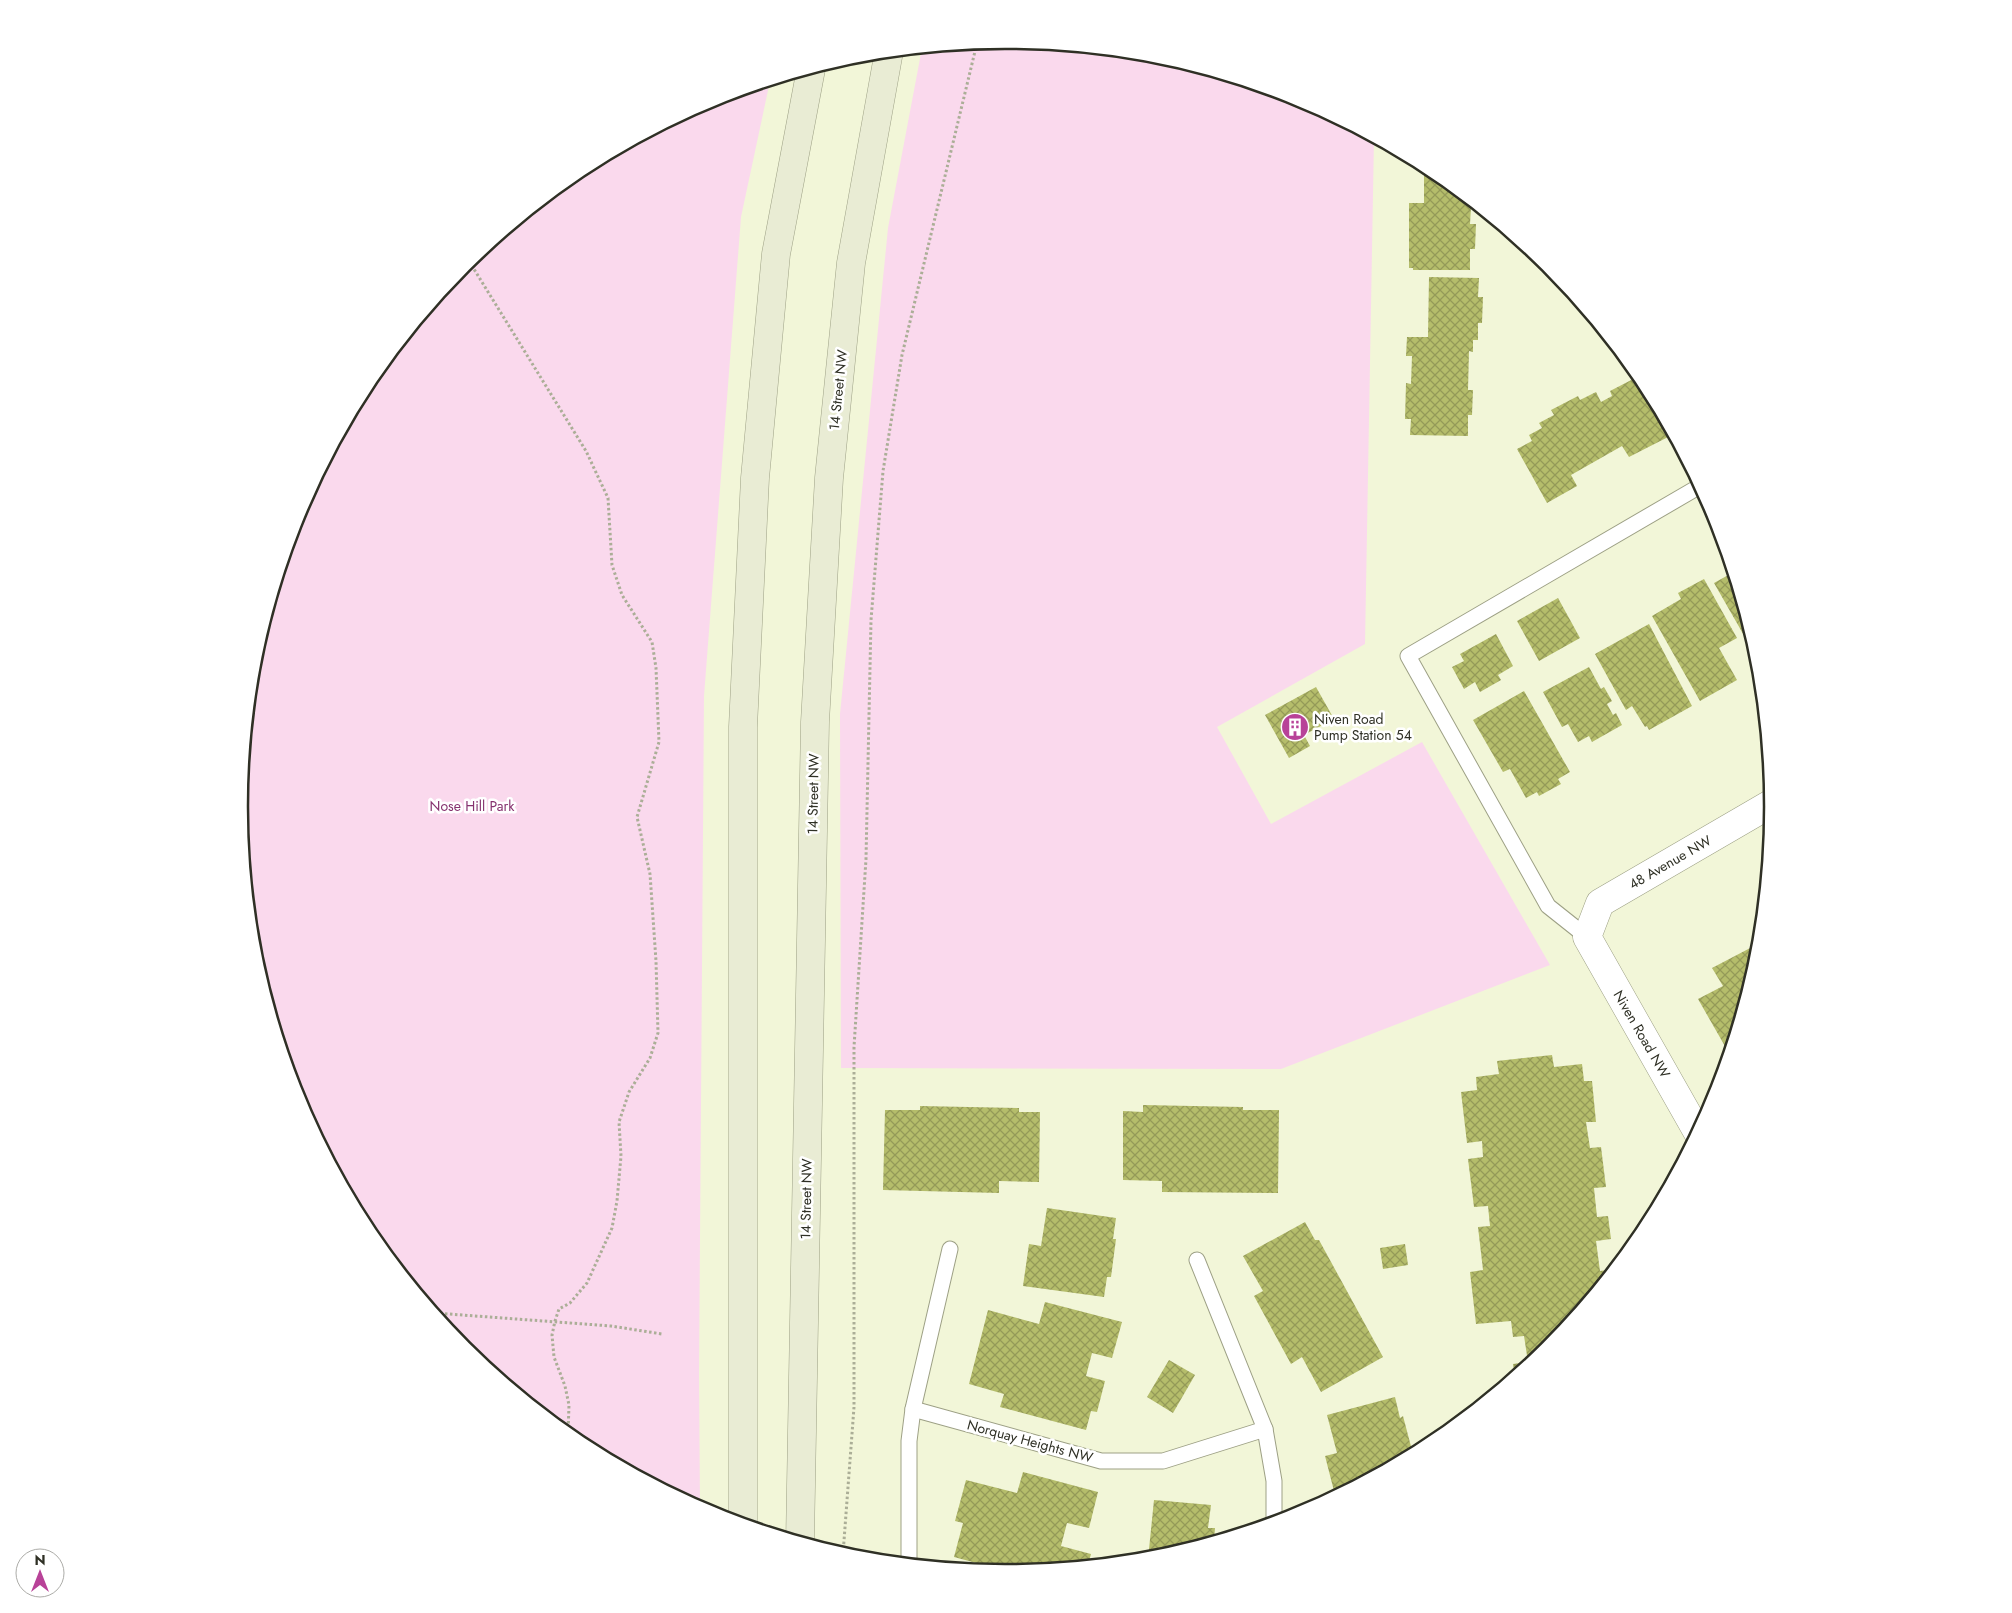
<svg xmlns="http://www.w3.org/2000/svg" width="2012" height="1613" viewBox="0 0 2012 1613" font-family="Jost,sans-serif">
<defs>
<pattern id="building-cross-hatch" width="8" height="8" patternUnits="userSpaceOnUse" patternTransform="scale(1.25)"><rect width="8" height="8" fill="#b5bd6b"/><path d="M0 0l8 8M0 8l8-8" fill="none" stroke="#949a58"/></pattern>
</defs>
<rect width="100%" height="100%" fill="#f2f6d8"/>
<g fill="#fad9ed">
<polygon points="1006,40 1156,55 1300,98 1374,138 1365,644 1217,727 1271,824 1422,742 1550,965 1281,1069 841,1068 840,714 888,228 922,48"/>
<polygon points="770,81 741,217 704,696 699,1374 700,1508 580,1444 464,1348 369,1232 298,1100 254,956 240,806 254,657 298,513 369,380 464,264 580,169 713,98"/>
</g>
<g fill="url(#building-cross-hatch)">
<polygon points="1424,165 1432,169 1477,207 1471,207 1470,224 1476,224 1475,249 1470,249 1470,270 1413,270 1413,268 1409,268 1409,203 1424,203"/>
<polygon points="1429,277 1479,278 1478,297 1483,297 1482,323 1478,323 1478,340 1473,340 1473,352 1469,351 1468,390 1473,390 1472,415 1468,415 1468,436 1410,435 1411,419 1405,419 1406,383 1411,384 1412,356 1406,356 1407,337 1428,337"/>
<polygon points="1639,376 1672,435 1629,457 1622,446 1571,475 1577,486 1547,503 1517,449 1532,441 1529,435 1542,428 1539,423 1554,415 1551,410 1578,396 1580,400 1596,392 1601,402 1612,396 1610,391"/>
<polygon points="1732,573 1755,647 1754,648 1750,640 1746,639 1714,583"/>
<polygon points="1704,579 1737,638 1719,648 1737,680 1700,701 1652,616 1681,599 1678,593"/>
<polygon points="1558,598 1580,638 1539,661 1517,621"/>
<polygon points="1649,624 1692,706 1649,730 1647,726 1645,727 1632,706 1626,710 1595,654"/>
<polygon points="1496,634 1513,666 1498,675 1501,680 1480,692 1475,682 1464,689 1452,667 1464,661 1460,654"/>
<polygon points="1589,667 1601,689 1604,687 1612,701 1607,704 1613,715 1616,713 1622,725 1592,742 1589,736 1578,742 1568,724 1562,727 1543,692"/>
<polygon points="1316,687 1334,719 1304,735 1310,746 1289,758 1265,715"/>
<polygon points="1524,691 1570,772 1558,779 1561,784 1539,796 1537,792 1526,798 1510,769 1503,772 1473,720"/>
<polygon points="1754,946 1758,956 1731,1046 1726,1048 1698,999 1723,986 1712,968"/>
<polygon points="1552,1055 1554,1067 1582,1064 1584,1081 1592,1081 1596,1122 1586,1122 1590,1148 1601,1147 1606,1187 1594,1188 1597,1217 1608,1216 1611,1239 1596,1241 1600,1271 1613,1269 1548,1349 1515,1376 1513,1364 1528,1362 1524,1336 1513,1337 1511,1321 1476,1324 1470,1272 1483,1270 1478,1227 1490,1226 1488,1206 1474,1207 1468,1159 1483,1157 1482,1141 1467,1143 1461,1092 1477,1090 1476,1077 1499,1074 1497,1061"/>
<polygon points="1143,1105 1243,1107 1243,1110 1279,1110 1278,1193 1162,1192 1162,1181 1123,1180 1123,1111 1143,1112"/>
<polygon points="920,1106 1019,1108 1019,1112 1040,1112 1039,1182 999,1181 999,1193 883,1190 885,1110 920,1110"/>
<polygon points="1047,1208 1116,1218 1113,1239 1116,1239 1111,1277 1107,1277 1104,1297 1023,1286 1029,1244 1041,1246"/>
<polygon points="1305,1222 1315,1240 1319,1240 1383,1357 1321,1392 1302,1357 1291,1364 1254,1296 1263,1291 1243,1256"/>
<polygon points="1405,1244 1408,1265 1383,1269 1380,1248"/>
<polygon points="1045,1302 1122,1322 1112,1358 1092,1353 1086,1376 1105,1381 1097,1412 1091,1411 1086,1430 1000,1407 1004,1394 969,1384 988,1310 1039,1324"/>
<polygon points="1169,1360 1195,1375 1173,1413 1147,1397"/>
<polygon points="1395,1397 1400,1418 1403,1416 1413,1454 1330,1498 1329,1493 1334,1491 1325,1456 1337,1453 1327,1415"/>
<polygon points="1023,1472 1098,1492 1089,1528 1067,1523 1061,1546 1091,1554 1088,1565 1006,1573 979,1570 980,1564 954,1557 963,1523 955,1521 966,1480 1017,1493"/>
<polygon points="1154,1500 1211,1505 1208,1528 1215,1528 1214,1541 1148,1559"/>
</g>
<g fill="none" stroke-linecap="round" stroke-linejoin="round">
<g stroke="#9da085" stroke-width="17">
<g id="lane">
<polyline points="1587,937 1548,906 1408,656 1700,486"/>
<polyline points="1197,1260 1265,1429 1274,1481 1274,1522"/>
<polyline points="913,1409 1101,1461 1163,1461 1265,1429"/>
<polyline points="909,1563 909,1441 913,1409 950,1249"/>
</g>
</g>
<g stroke="#9da085" stroke-width="29">
<polyline id="street" points="1697,1131 1587,937 1600,903 1772,803"/>
</g>
<g stroke="#9da085" stroke-width="29">
<g id="secondary">
<polyline points="743,1524 743,727 755,478 776,254 811,69"/>
<polyline points="800,1541 815,722 829,478 851,263 889,51"/>
</g>
</g>
<g stroke="#abae97" stroke-width="3" stroke-dasharray="2.5 2.5" stroke-linecap="butt">
<polyline points="469,261 586,451 608,498 612,565 622,595 652,642 656,668 659,742 637,817 650,874 656,961 658,1033 650,1058 629,1092 619,1122 621,1156 617,1201 612,1228 587,1283 570,1303 559,1309 555,1321 552,1335 554,1357 565,1386 569,1405 568,1434"/>
<polyline points="435,1313 611,1326 662,1334"/>
<polyline points="843,1554 854,1407 854,1047 866,859 871,620 883,471 902,355 977,43"/>
</g>
<use href="#lane" stroke="#fff" stroke-width="15"/>
<use href="#street" stroke="#fff" stroke-width="28"/>
<use href="#secondary" stroke="#e9ecd4" stroke-width="28"/>
</g>
<defs>
<g id="building-disc" transform="scale(1.4375)"><circle r="9.5" fill="#b84298" stroke="#fff"/><path d="M-4-6H4V6H1V3H-1V6H-4ZM-2.5-4.3h1.7v1.8h-1.7ZM.8-4.3h1.7v1.8H.8ZM-2.5-1h1.7V.8h-1.7ZM.8-1h1.7V.8H.8Z" fill="#fff"/></g>
</defs>
<g fill-rule="evenodd">
<use href="#building-disc" x="1295" y="727"/>
</g>
<g text-anchor="middle" dominant-baseline="central" stroke-width="5" stroke-linejoin="round" paint-order="stroke">
<g font-size="14" fill="#2f3025" stroke="#fff">
<text transform="translate(838 390) rotate(-84)">14 Street NW</text>
<text transform="translate(813 794) rotate(-89)">14 Street NW</text>
<text transform="translate(1670 862) rotate(-30)">48 Avenue NW</text>
<text transform="translate(1642 1034) rotate(60)">Niven Road NW</text>
<text transform="translate(806 1199) rotate(-89)">14 Street NW</text>
<text transform="translate(1030 1441) rotate(15)">Norquay Heights NW</text>
</g>
<g font-size="14" fill="#2f3025" stroke="#fff" text-anchor="start">
<text x="1314" y="719">Niven Road<tspan x="1314" dy="16">Pump Station 54</tspan></text>
</g>
<g font-size="14" fill="#86326f" stroke="#fff">
<text x="472" y="806">Nose Hill Park</text>
</g>
</g>
<path d="M0 0H2012V1613H0ZM1005 49H1007A757 757 0 0 1 1764 806V807A757 757 0 0 1 1007 1564H1005A757 757 0 0 1 248 807V806A757 757 0 0 1 1005 49Z" fill="#fff" fill-rule="evenodd"/>
<path fill="none" stroke="#2f3025" stroke-width="2.5" d="M1005 49H1007A757 757 0 0 1 1764 806V807A757 757 0 0 1 1007 1564H1005A757 757 0 0 1 248 807V806A757 757 0 0 1 1005 49Z"/>
<g transform="translate(40 1573)"><circle r="24" fill="#ffffff" stroke="#acaca8"/>
<path d="M0-4L9 19L0 12L-9 19Z" fill="#b84298"/>
<text y="-8" font-size="14" font-weight="bold" text-anchor="middle" fill="#2f3025">N</text>
</g>
</svg>
